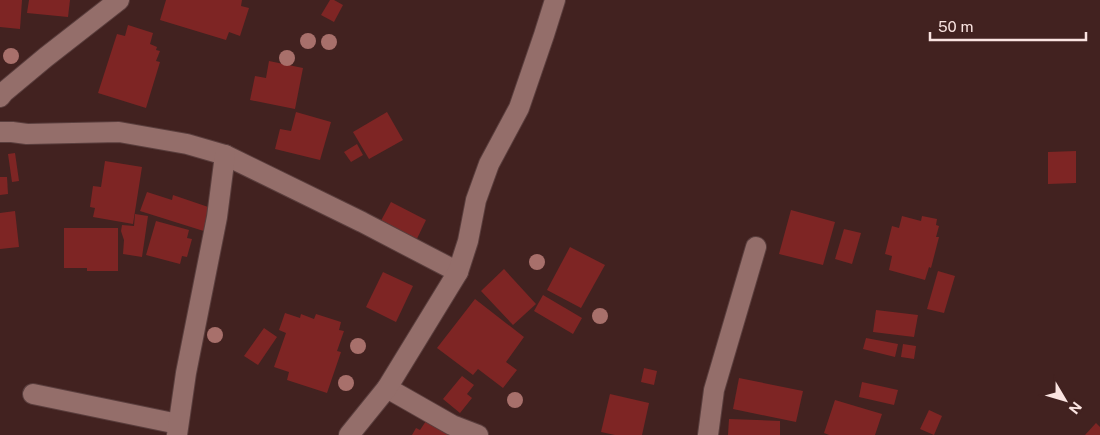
<svg xmlns="http://www.w3.org/2000/svg" width="1100" height="435" viewBox="0 0 1100 435" font-family="'Public Sans',sans-serif">
<rect width="100%" height="100%" fill="#422220"/>
<g fill="#7e2524">
<polygon points="0,0 22,0 20,29 0,27"/>
<polygon points="29,0 70,0 68,17 27,13"/>
<polygon points="166,0 242,0 241,6 249,8 240,36 229,32 226,40 160,20"/>
<polygon points="330,0 334,0 343,5 334,22 321,15"/>
<polygon points="128,25 153,33 150,44 157,47 156,50 160,51 156,61 160,62 146,108 98,93 117,34 125,36"/>
<polygon points="269,61 303,68 295,109 250,100 255,76 266,78"/>
<polygon points="296,112 331,122 320,160 275,149 280,129 291,131"/>
<polygon points="387,112 403,140 369,159 353,132"/>
<polygon points="357,144 363,155 351,162 344,152"/>
<polygon points="1076,151 1076,183 1048,184 1048,152"/>
<polygon points="15,153 19,181 12,182 8,154"/>
<polygon points="105,161 142,167 133,224 93,217 95,208 90,207 93,186 101,187"/>
<polygon points="0,177 7,177 8,194 0,195"/>
<polygon points="147,192 172,200 173,195 217,210 210,233 140,211"/>
<polygon points="391,202 426,220 412,249 376,230"/>
<polygon points="791,210 835,222 823,265 779,254"/>
<polygon points="15,211 19,247 0,249 0,213"/>
<polygon points="135,214 148,216 142,257 123,254 124,240 121,231 122,225 134,226"/>
<polygon points="902,216 921,221 922,216 937,219 936,225 939,226 936,237 939,237 931,268 929,267 925,280 889,270 892,256 885,254 892,226 899,228"/>
<polygon points="156,221 189,230 187,238 192,239 187,257 182,256 180,264 146,255"/>
<polygon points="64,228 118,228 118,271 87,271 87,268 64,268"/>
<polygon points="844,229 861,233 852,264 835,259"/>
<polygon points="570,247 605,265 581,308 547,290"/>
<polygon points="504,269 536,304 513,325 481,291"/>
<polygon points="938,271 955,276 944,313 927,309"/>
<polygon points="383,272 413,286 396,322 366,307"/>
<polygon points="543,295 582,318 573,334 534,311"/>
<polygon points="475,299 524,337 506,362 517,370 503,388 478,369 473,375 437,348"/>
<polygon points="876,310 918,315 914,337 873,332"/>
<polygon points="285,313 300,318 301,314 314,319 316,314 341,322 339,330 344,331 337,351 341,352 327,393 287,380 289,372 274,367 286,333 279,330"/>
<polygon points="264,328 277,337 258,365 244,356"/>
<polygon points="866,338 898,344 895,357 863,349"/>
<polygon points="903,344 916,346 914,359 901,357"/>
<polygon points="644,368 657,371 654,385 641,382"/>
<polygon points="462,376 474,385 467,394 472,398 460,413 443,399"/>
<polygon points="739,378 803,391 796,422 733,409"/>
<polygon points="862,382 898,390 894,405 859,397"/>
<polygon points="610,394 649,403 642,435 615,435 601,432"/>
<polygon points="835,400 882,414 875,435 829,435 824,433"/>
<polygon points="929,410 942,416 934,435 920,429"/>
<polygon points="729,419 780,421 780,435 728,435"/>
<polygon points="426,421 450,435 412,435 416,428 420,430"/>
<polygon points="1096,423 1100,427 1100,435 1085,435"/>
</g>
<g fill="none" stroke-linecap="round" stroke-linejoin="round">
<g stroke="#5a3e3d" stroke-width="22">
<g id="minor">
<polyline points="0,97 4,92 46,57 119,0"/>
<polyline points="0,132 12,132 27,134 119,132 187,144 225,155 362,222 458,272"/>
<polyline points="387,388 452,425 478,435"/>
<polyline points="33,394 178,424"/>
<polyline points="177,435 186,373 217,217 225,155"/>
<polyline points="349,435 387,388 458,272 468,241 476,200 489,164 519,108 544,35 555,0"/>
<polyline points="708,435 714,390 756,247"/>
</g>
</g>
<use href="#minor" stroke="#946e6a" stroke-width="20"/>
</g>
<g fill="#a8706b">
<circle cx="308" cy="41" r="8"/>
<circle cx="329" cy="42" r="8"/>
<circle cx="11" cy="56" r="8"/>
<circle cx="287" cy="58" r="8"/>
<circle cx="537" cy="262" r="8"/>
<circle cx="600" cy="316" r="8"/>
<circle cx="215" cy="335" r="8"/>
<circle cx="358" cy="346" r="8"/>
<circle cx="346" cy="383" r="8"/>
<circle cx="515" cy="400" r="8"/>
</g>
<g transform="translate(1065 400) rotate(128)" stroke="#422220" stroke-width="4" paint-order="stroke">
<path d="M0-4L9 19L0 12L-9 19Z" fill="#fae4e1"/>
<text y="-8" font-size="14" font-weight="bold" text-anchor="middle" fill="#fae4e1">N</text>
</g>
<path d="M930 32v8h156v-8" fill="none" stroke="#fae4e1" stroke-width="2.5"/>
<text x="938" y="32" font-size="15" fill="#fae4e1" stroke="#422220" stroke-width="4" paint-order="stroke">50 m</text>
</svg>
